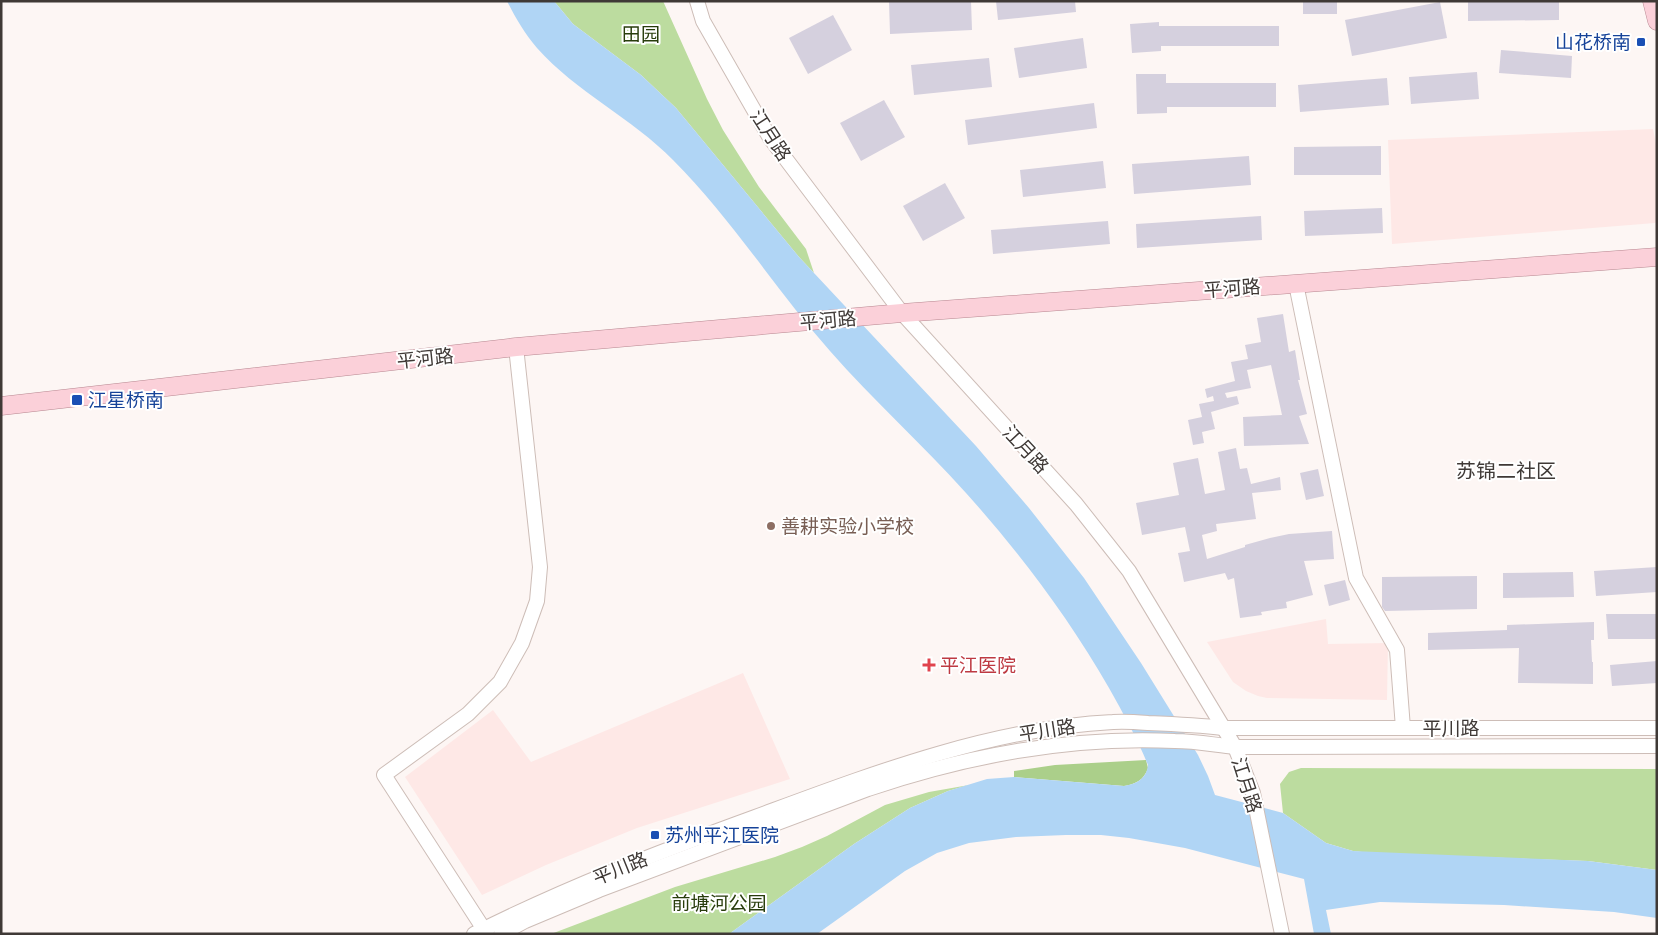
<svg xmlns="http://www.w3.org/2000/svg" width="1658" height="935" viewBox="0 0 1658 935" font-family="Mulish,'Noto Sans SC',sans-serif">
<rect width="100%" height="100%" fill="#fdf6f4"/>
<g fill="#fee8e6">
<polygon points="1653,129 1657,149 1657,221 1655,223 1392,244 1388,140"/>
<polygon points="1326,619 1328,644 1388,643 1387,700 1267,698 1258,696 1246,691 1233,682 1207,642"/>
<polygon points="743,673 790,779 637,828 546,865 482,895 405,777 493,710 531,762"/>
</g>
<g fill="#bcdc9f">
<polygon points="554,1 663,1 707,99 723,130 759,187 806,249 814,273 799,257 676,108 641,75 573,24"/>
<polygon points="1301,768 1657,769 1657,870 1588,861 1371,853 1353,851 1326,843 1283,813 1280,784 1289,772"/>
<polygon points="969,785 948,791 910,808 854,844 729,934 551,934 675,887 775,857 802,847 827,836 885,805 929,792"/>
</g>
<path fill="#abcf8a" d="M 1146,760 L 1148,768 C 1144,780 1136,784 1124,786 L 1014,777 L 1014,771 L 1055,765 Z"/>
<path fill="#b0d5f5" d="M 507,1 L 554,1 L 573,24 L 641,75 L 676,108 L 799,257 L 976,446 L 1029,508 L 1084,578 L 1141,663 L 1198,755 L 1208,776 L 1215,795 L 1283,813 L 1326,843 L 1353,851 L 1588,861 L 1657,870 L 1657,918 L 1614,912 L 1504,905 L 1380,902 L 1326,910 L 1331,934 L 1314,934 L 1304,879 L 1185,848 L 1129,838 L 1101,835 L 1066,835 L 1016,837 L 969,843 L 937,853 L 905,871 L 817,934 L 729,934 L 854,844 L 910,808 L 948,791 L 987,779 L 1014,777 L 1124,786 C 1137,784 1147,778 1148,765 C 1137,738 1123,713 1109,688 C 1069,618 1020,553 966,493 C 922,444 873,400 830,351 C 776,290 731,218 673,160 C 632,118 576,92 537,48 C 525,34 515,17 507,1 Z"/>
<g fill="#d5d0de">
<polygon points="889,1 971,1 972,30 890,34"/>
<polygon points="996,1 1075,1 1076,12 998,20"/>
<rect x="1303" y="1" width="34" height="13"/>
<polygon points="1468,1 1559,1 1559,20 1468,21"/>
<polygon points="1440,2 1447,38 1352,56 1345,20"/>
<polygon points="833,15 852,50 808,74 789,38"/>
<polygon points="1159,22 1159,26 1279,26 1279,46 1161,46 1161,51 1132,53 1130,24"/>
<polygon points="1083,38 1087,68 1019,78 1014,48"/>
<polygon points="1501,50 1572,56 1571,78 1499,73"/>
<polygon points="989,58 992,87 914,95 911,65"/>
<polygon points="1477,72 1479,99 1411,104 1409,77"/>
<polygon points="1136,74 1166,74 1166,83 1276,83 1276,107 1167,107 1167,113 1137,114"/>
<polygon points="1387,78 1389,105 1300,112 1298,85"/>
<polygon points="884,100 905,137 861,161 840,123"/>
<polygon points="1094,103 1097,128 968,145 965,120"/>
<polygon points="1381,146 1381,175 1294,175 1294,147"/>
<polygon points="1249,156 1251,185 1134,194 1132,164"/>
<polygon points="1103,161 1106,188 1023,197 1020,170"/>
<polygon points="945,183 965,218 923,241 903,206"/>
<polygon points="1382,208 1383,233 1305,236 1304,211"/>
<polygon points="1261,216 1262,240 1137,248 1136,224"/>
<polygon points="1108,221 1110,244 993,254 991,230"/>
<polygon points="1283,314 1289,352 1295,350 1300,380 1298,380 1307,414 1299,416 1309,444 1244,446 1243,417 1282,415 1271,365 1247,370 1251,388 1225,393 1227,398 1237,396 1239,404 1211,412 1215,429 1202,432 1204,443 1193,445 1188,420 1202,417 1199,404 1214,401 1213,396 1207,398 1205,389 1235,381 1231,362 1248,359 1245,345 1261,342 1257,318"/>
<polygon points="1236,448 1240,469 1247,468 1251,484 1280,477 1281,490 1252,493 1256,519 1216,524 1217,531 1202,535 1207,559 1245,547 1245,545 1270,538 1289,534 1332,531 1334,559 1304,561 1313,595 1286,602 1287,608 1261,612 1262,615 1240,618 1234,578 1228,580 1225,573 1184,582 1178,553 1190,551 1185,527 1142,535 1136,503 1179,495 1173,463 1198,458 1205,494 1225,490 1218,452"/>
<polygon points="1318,469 1324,496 1306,500 1300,473"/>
<polygon points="1657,567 1657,592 1596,596 1594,571"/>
<polygon points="1573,572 1574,597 1503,598 1503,573"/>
<polygon points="1477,576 1477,609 1385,611 1382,607 1382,577"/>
<polygon points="1345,580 1350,600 1329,606 1324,585"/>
<polygon points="1606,614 1657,614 1657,639 1608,639"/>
<polygon points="1594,622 1594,640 1591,640 1592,662 1593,662 1593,684 1518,683 1519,648 1428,650 1428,633 1507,630 1507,625"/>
<polygon points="1657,661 1657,683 1612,686 1610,665"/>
</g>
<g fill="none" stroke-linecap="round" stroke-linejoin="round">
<g stroke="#cdbdb7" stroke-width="16">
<g id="minor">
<polyline points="697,1 703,21 770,138 902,313 1076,504 1129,571 1235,747 1253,793 1282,934"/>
<polyline points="1296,284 1356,578 1397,650 1403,728"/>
<path d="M 474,934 C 565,888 659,852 755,817 C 869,775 990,728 1113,722 C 1124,721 1136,722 1148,723 C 1173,724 1198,725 1223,728 L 1657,728"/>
<polyline points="487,934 384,775 468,714 500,682 522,643 537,601 540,567 516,347"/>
<path d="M 501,934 L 525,921 L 599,890 L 868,789 C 966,756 1072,736 1175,741 C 1195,741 1215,745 1235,747 L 1657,746"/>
</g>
</g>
<g stroke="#b78790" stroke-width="19">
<g id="major">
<polyline points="1652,1 1657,21"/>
<polyline points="1,406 516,347 902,313 1657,257"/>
</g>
</g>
<use href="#minor" stroke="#fff" stroke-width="14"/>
<use href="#major" stroke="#fbd0d9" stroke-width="18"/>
</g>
<g fill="#1a4fb4" stroke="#fff" stroke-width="2">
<rect x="1636" y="37" width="10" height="10" rx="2.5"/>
<rect x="71" y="394" width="12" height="12" rx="2.5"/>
<rect x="650" y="830" width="10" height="10" rx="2.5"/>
</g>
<circle fill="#8d6e63" stroke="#fff" stroke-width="2" cx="771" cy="526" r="5"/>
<path fill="#e0444e" stroke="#fff" stroke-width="2" d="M926.5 657.5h5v5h5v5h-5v5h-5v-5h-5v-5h5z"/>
<g text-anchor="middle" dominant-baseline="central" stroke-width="4" stroke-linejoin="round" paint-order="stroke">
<g font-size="19" fill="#283d0c" stroke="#fff">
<text x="641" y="34">田园</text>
<text x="719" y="903">前塘河公园</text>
</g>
<g font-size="19" fill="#164399" stroke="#fff" text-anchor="start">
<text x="1631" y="42" text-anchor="end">山花桥南</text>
<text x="88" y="400">江星桥南</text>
<text x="665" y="835">苏州平江医院</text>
</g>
<g font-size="19" fill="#3f3936" stroke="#fff">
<text transform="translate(771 135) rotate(57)">江月路</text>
<text transform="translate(1232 288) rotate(-4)">平河路</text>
<text transform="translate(828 320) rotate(-5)">平河路</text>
<text transform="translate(425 358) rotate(-6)">平河路</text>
<text transform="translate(1026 449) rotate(47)">江月路</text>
<text x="1451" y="728">平川路</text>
<text transform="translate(1047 730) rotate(-9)">平川路</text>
<text transform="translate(1247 785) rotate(72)">江月路</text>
<text transform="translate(620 868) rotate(-22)">平川路</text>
</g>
<g font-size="19" fill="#785e54" stroke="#fff" text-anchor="start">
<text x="781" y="526">善耕实验小学校</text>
</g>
<g font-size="19" fill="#be3a42" stroke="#fff" text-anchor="start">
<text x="940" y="665">平江医院</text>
</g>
<g font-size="20" fill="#3f3936" stroke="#fff">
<text x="1506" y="470">苏锦二社区</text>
</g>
</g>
<rect width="1658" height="935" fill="none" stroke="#3f3936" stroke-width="5"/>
</svg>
